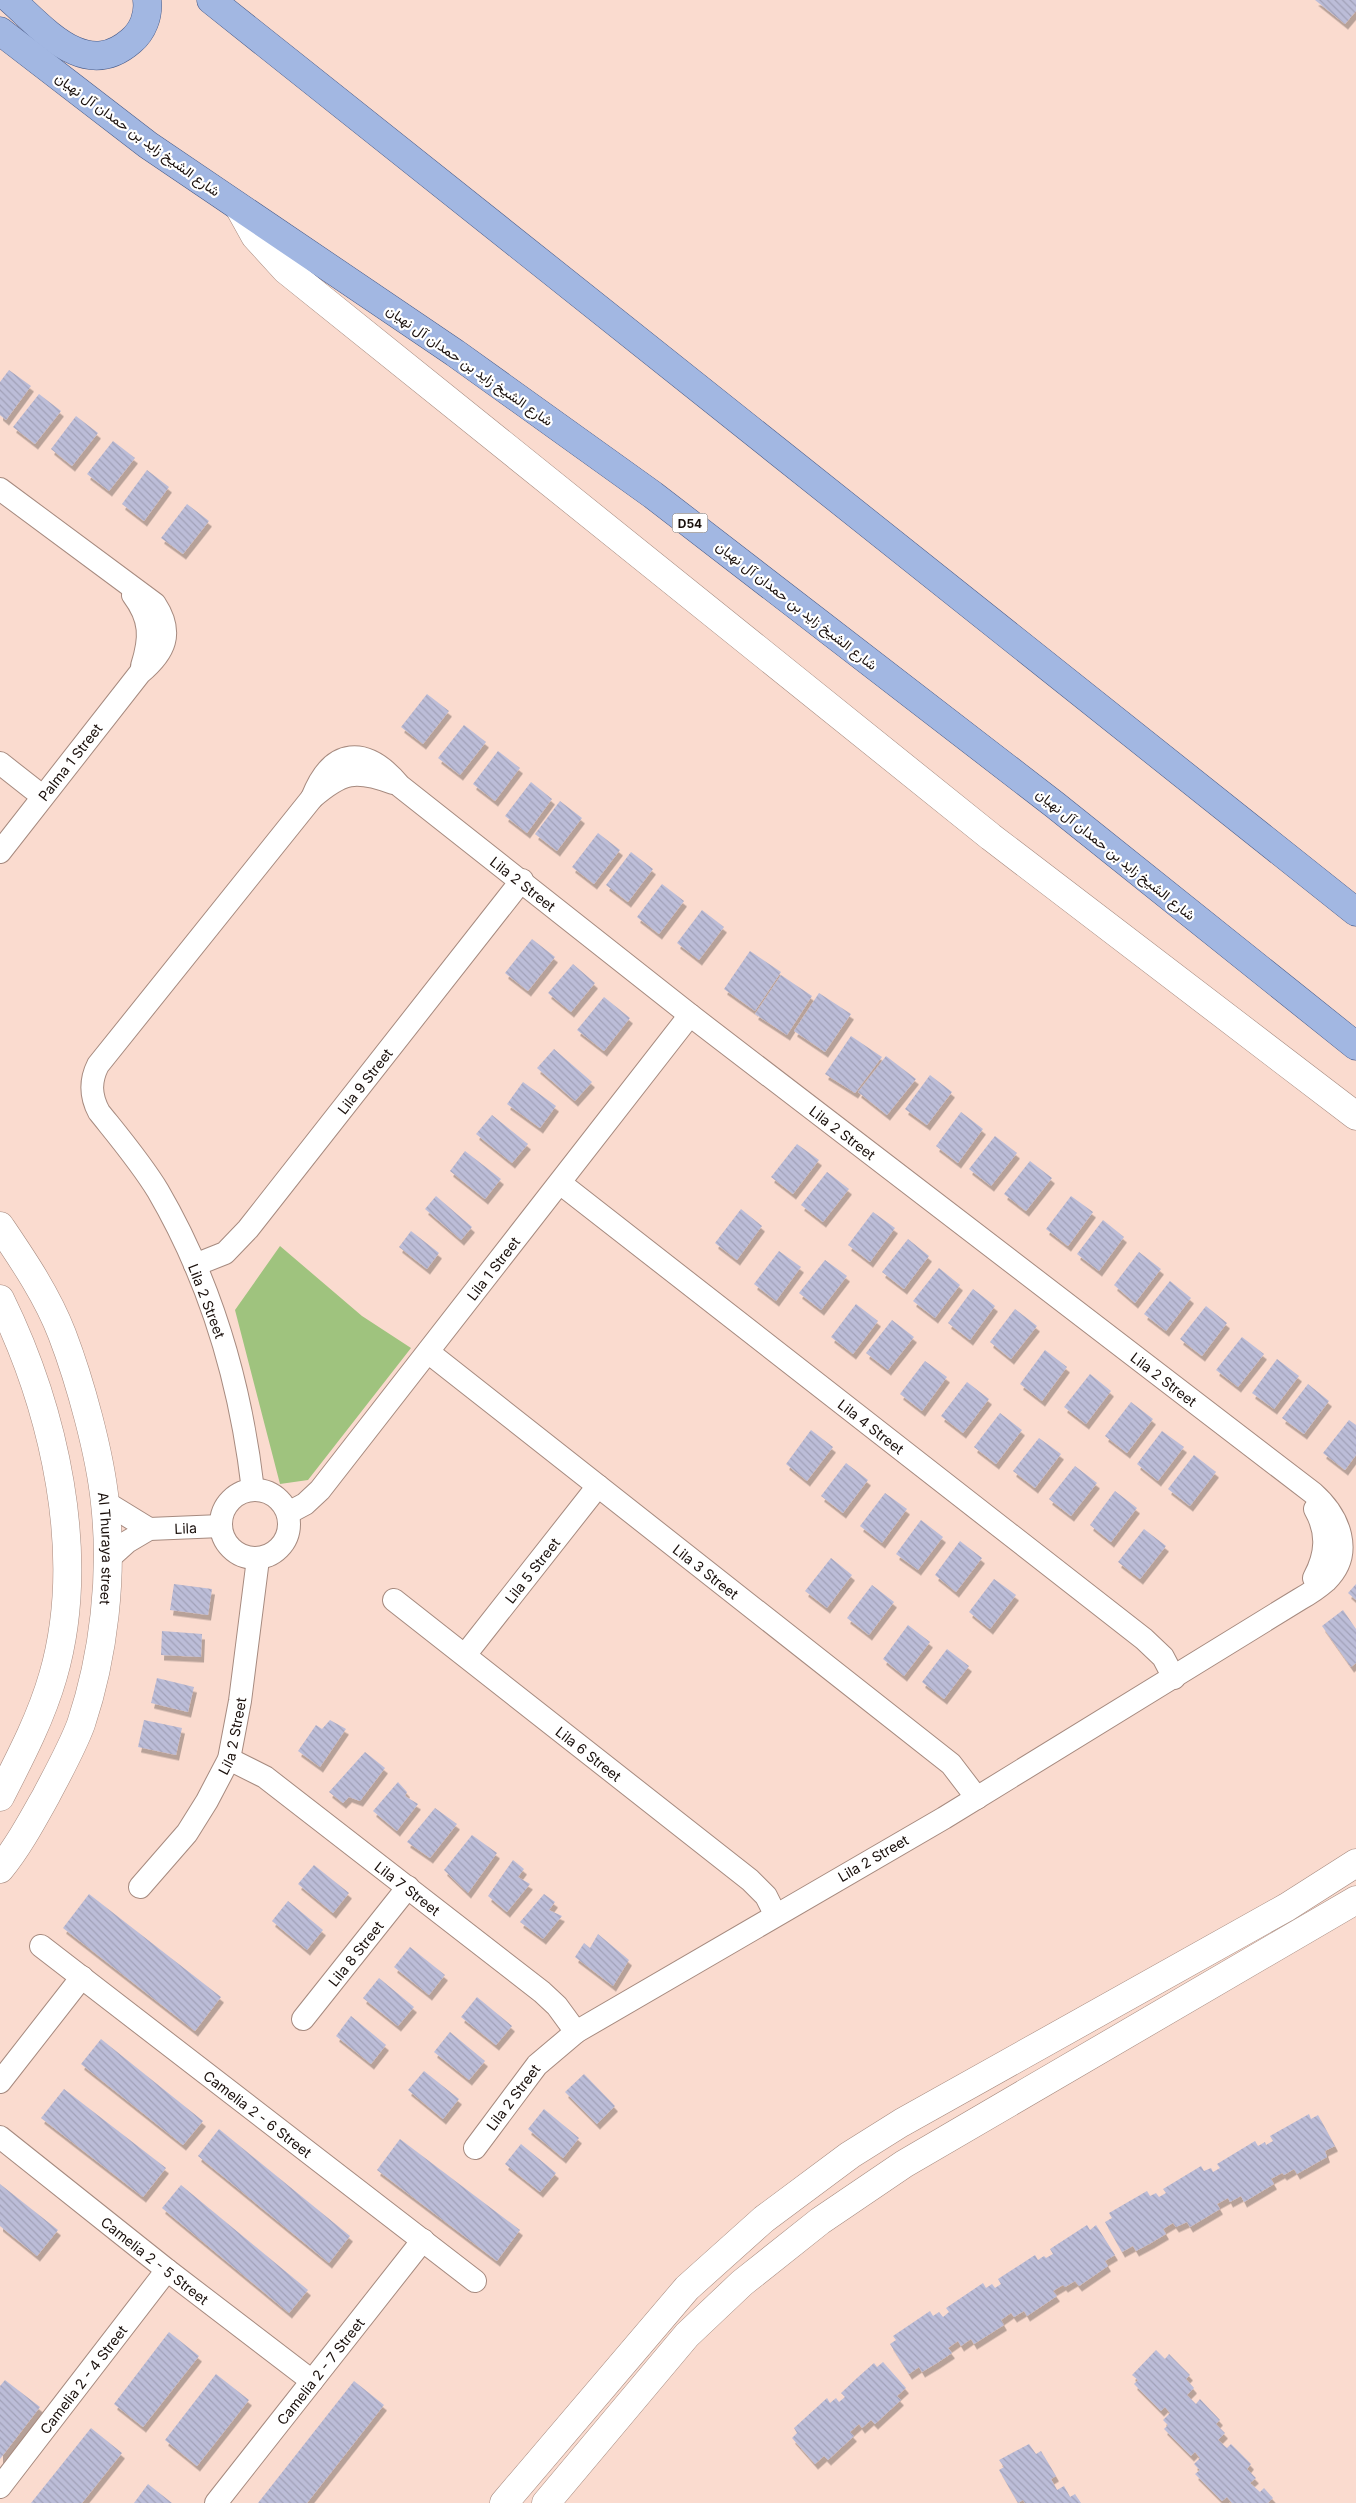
<svg xmlns="http://www.w3.org/2000/svg" width="1356" height="2503" viewBox="0 0 1356 2503" font-family="Inter,Vazirmatn,sans-serif">
<defs>
<pattern id="building-back-hatch" width="6" height="6" patternUnits="userSpaceOnUse" patternTransform="scale(1.25)"><rect width="6" height="6" fill="#bcbdd8"/><path d="M-1 5l2 2M0 0l6 6M5-1l2 2" fill="none" stroke="#a1a1b8"/></pattern>
<filter id="shadow"><feDropShadow dx="3" dy="5.5" stdDeviation="0" flood-color="#0004"/></filter>
</defs>
<rect width="100%" height="100%" fill="#fadbcf"/>
<polygon fill="#9fc37e" points="280,1246 362,1316 411,1348 308,1480 280,1484 235,1310"/>
<g fill="url(#building-back-hatch)" filter="url(#shadow)">
<polygon points="1315,0 1356,0 1356,11 1345,24"/>
<polygon points="9,370 31,386 6,420 0,415 0,382"/>
<polygon points="39,394 61,411 35,444 13,427"/>
<polygon points="76,416 98,433 72,466 51,449"/>
<polygon points="113,441 135,458 109,491 87,474"/>
<polygon points="147,470 169,487 144,521 122,504"/>
<polygon points="187,504 209,521 183,554 161,538"/>
<polygon points="427,694 449,711 423,744 401,727"/>
<polygon points="464,725 486,742 460,775 438,758"/>
<polygon points="498,751 520,768 495,801 473,784"/>
<polygon points="531,782 552,799 527,833 505,816"/>
<polygon points="560,801 582,818 557,851 535,834"/>
<polygon points="598,833 620,850 594,884 572,867"/>
<polygon points="631,852 653,869 628,902 606,885"/>
<polygon points="662,884 684,901 659,934 637,917"/>
<polygon points="702,910 724,927 699,960 677,943"/>
<polygon points="532,939 555,957 528,991 505,973"/>
<polygon points="750,951 781,972 755,1011 724,989"/>
<polygon points="573,964 595,983 571,1012 548,993"/>
<polygon points="781,975 812,996 787,1035 755,1014"/>
<polygon points="819,993 851,1014 825,1052 794,1031"/>
<polygon points="604,997 630,1018 604,1051 577,1030"/>
<polygon points="851,1036 882,1057 855,1093 825,1074"/>
<polygon points="554,1049 592,1082 575,1101 537,1068"/>
<polygon points="886,1056 916,1079 887,1115 858,1092"/>
<polygon points="930,1075 952,1092 927,1125 905,1109"/>
<polygon points="523,1082 556,1106 540,1128 507,1104"/>
<polygon points="961,1112 983,1129 958,1163 936,1146"/>
<polygon points="492,1115 528,1144 512,1163 476,1134"/>
<polygon points="995,1136 1017,1153 991,1186 969,1169"/>
<polygon points="797,1144 819,1160 793,1194 771,1177"/>
<polygon points="465,1151 501,1179 485,1199 450,1171"/>
<polygon points="1030,1161 1052,1178 1026,1211 1004,1194"/>
<polygon points="827,1172 849,1189 823,1222 801,1205"/>
<polygon points="436,1196 472,1227 461,1240 425,1209"/>
<polygon points="1071,1196 1093,1212 1068,1246 1046,1229"/>
<polygon points="741,1209 762,1226 737,1260 715,1243"/>
<polygon points="873,1212 895,1228 870,1262 848,1245"/>
<polygon points="1103,1220 1124,1237 1099,1271 1077,1254"/>
<polygon points="411,1231 439,1253 427,1269 399,1247"/>
<polygon points="908,1239 929,1256 904,1289 882,1272"/>
<polygon points="779,1251 801,1267 776,1301 754,1284"/>
<polygon points="1139,1252 1161,1269 1135,1303 1114,1285"/>
<polygon points="825,1260 847,1276 821,1310 799,1293"/>
<polygon points="939,1268 960,1285 935,1318 913,1301"/>
<polygon points="1170,1281 1191,1298 1166,1331 1144,1314"/>
<polygon points="973,1289 995,1306 970,1340 948,1323"/>
<polygon points="856,1304 878,1321 853,1354 831,1337"/>
<polygon points="1206,1306 1227,1323 1202,1356 1180,1339"/>
<polygon points="1015,1309 1037,1326 1011,1359 990,1342"/>
<polygon points="892,1320 914,1337 888,1370 866,1353"/>
<polygon points="1242,1337 1264,1354 1238,1387 1216,1370"/>
<polygon points="1045,1350 1067,1367 1042,1401 1020,1384"/>
<polygon points="1277,1359 1299,1376 1274,1409 1252,1393"/>
<polygon points="925,1361 947,1377 922,1411 900,1394"/>
<polygon points="1090,1374 1111,1391 1086,1424 1064,1407"/>
<polygon points="967,1382 989,1399 963,1433 941,1416"/>
<polygon points="1308,1384 1329,1401 1304,1434 1282,1418"/>
<polygon points="1131,1402 1153,1419 1127,1453 1105,1436"/>
<polygon points="1000,1413 1022,1430 996,1464 974,1447"/>
<polygon points="1349,1420 1356,1425 1356,1455 1345,1470 1323,1453"/>
<polygon points="811,1430 833,1447 807,1481 786,1464"/>
<polygon points="1162,1431 1184,1447 1158,1481 1137,1464"/>
<polygon points="1039,1438 1061,1454 1035,1488 1013,1471"/>
<polygon points="1194,1455 1216,1472 1190,1506 1168,1489"/>
<polygon points="846,1463 868,1480 843,1513 821,1496"/>
<polygon points="1075,1466 1097,1483 1071,1516 1049,1499"/>
<polygon points="1115,1491 1137,1508 1111,1542 1090,1525"/>
<polygon points="885,1493 907,1509 882,1543 860,1526"/>
<polygon points="921,1520 943,1537 918,1570 896,1554"/>
<polygon points="1144,1529 1166,1546 1140,1579 1118,1562"/>
<polygon points="960,1541 982,1558 956,1592 935,1575"/>
<polygon points="831,1558 852,1575 827,1608 805,1591"/>
<polygon points="994,1579 1016,1595 990,1629 969,1612"/>
<polygon points="174,1584 212,1589 208,1615 170,1610"/>
<polygon points="1356,1584 1356,1600 1348,1593"/>
<polygon points="872,1585 894,1602 869,1635 847,1618"/>
<polygon points="1343,1610 1356,1629 1356,1663 1351,1667 1322,1626"/>
<polygon points="908,1625 930,1642 904,1676 883,1659"/>
<polygon points="162,1631 202,1634 201,1657 161,1655"/>
<polygon points="947,1649 969,1666 944,1699 922,1682"/>
<polygon points="157,1678 194,1687 188,1712 151,1703"/>
<polygon points="144,1720 182,1728 176,1755 138,1747"/>
<polygon points="330,1720 346,1729 320,1767 298,1751 316,1725 322,1729"/>
<polygon points="365,1752 385,1768 360,1801 349,1797 343,1803 329,1792"/>
<polygon points="398,1782 407,1792 405,1796 418,1804 397,1831 373,1811"/>
<polygon points="435,1808 457,1824 430,1858 407,1842"/>
<polygon points="472,1835 497,1853 468,1893 444,1870"/>
<polygon points="513,1860 524,1869 518,1877 530,1884 507,1912 488,1896"/>
<polygon points="314,1865 349,1893 333,1913 298,1884"/>
<polygon points="89,1894 221,1997 195,2031 63,1928"/>
<polygon points="544,1894 555,1902 549,1910 562,1916 543,1939 520,1922"/>
<polygon points="288,1901 323,1930 307,1950 272,1921"/>
<polygon points="598,1934 629,1960 613,1986 575,1957 584,1943 590,1948"/>
<polygon points="410,1947 445,1975 429,1995 394,1967"/>
<polygon points="379,1978 414,2007 398,2026 363,1998"/>
<polygon points="477,1997 512,2026 496,2045 461,2017"/>
<polygon points="351,2016 386,2045 371,2064 336,2036"/>
<polygon points="450,2032 485,2061 469,2080 434,2052"/>
<polygon points="101,2039 203,2121 183,2145 81,2064"/>
<polygon points="424,2071 459,2099 443,2119 408,2090"/>
<polygon points="584,2074 615,2106 597,2124 565,2092"/>
<polygon points="64,2089 166,2168 143,2197 41,2118"/>
<polygon points="544,2109 579,2138 563,2158 528,2129"/>
<polygon points="1309,2114 1311,2119 1318,2115 1335,2146 1325,2151 1327,2157 1297,2174 1294,2169 1284,2175 1282,2173 1271,2179 1274,2184 1244,2202 1241,2196 1230,2202 1228,2198 1217,2204 1220,2209 1190,2227 1187,2222 1176,2227 1173,2223 1163,2229 1166,2234 1151,2243 1136,2251 1133,2246 1122,2252 1105,2222 1112,2218 1109,2213 1147,2191 1150,2196 1156,2193 1159,2197 1166,2193 1163,2189 1201,2166 1204,2171 1211,2168 1213,2172 1220,2168 1217,2164 1255,2141 1258,2146 1265,2142 1266,2145 1273,2141 1270,2136"/>
<polygon points="219,2129 350,2236 329,2263 198,2156"/>
<polygon points="400,2139 520,2230 497,2261 377,2170"/>
<polygon points="521,2144 556,2173 540,2192 505,2164"/>
<polygon points="0,2184 58,2230 37,2256 0,2226"/>
<polygon points="181,2185 308,2290 289,2313 162,2208"/>
<polygon points="1087,2225 1090,2230 1096,2225 1115,2255 1105,2261 1108,2266 1079,2286 1075,2281 1065,2287 1063,2285 1053,2291 1057,2296 1027,2316 1024,2311 1014,2317 1011,2313 1001,2320 1004,2325 974,2344 971,2339 961,2346 958,2341 948,2348 952,2353 937,2363 922,2372 919,2367 909,2374 890,2344 896,2340 893,2336 930,2311 933,2316 939,2312 943,2317 949,2312 946,2308 983,2283 986,2288 992,2284 995,2288 1001,2284 998,2279 1035,2255 1038,2260 1044,2256 1046,2258 1053,2254 1050,2249"/>
<polygon points="169,2332 199,2356 143,2427 114,2404"/>
<polygon points="1156,2350 1165,2359 1169,2354 1190,2375 1186,2379 1194,2388 1187,2395 1196,2404 1200,2399 1220,2420 1216,2424 1225,2433 1218,2440 1227,2448 1231,2444 1251,2464 1247,2469 1256,2478 1250,2483 1260,2492 1264,2488 1273,2498 1268,2503 1232,2503 1227,2497 1222,2501 1195,2474 1200,2470 1194,2464 1200,2458 1195,2452 1191,2456 1164,2429 1168,2425 1163,2420 1170,2413 1165,2407 1161,2411 1134,2384 1138,2380 1132,2375"/>
<polygon points="883,2362 906,2388 897,2396 901,2400 875,2424 871,2420 862,2428 859,2424 850,2432 854,2436 828,2460 824,2456 815,2464 792,2438 797,2433 794,2428 827,2398 830,2403 836,2398 839,2402 845,2397 841,2393 857,2378 874,2363 877,2367"/>
<polygon points="216,2374 249,2400 197,2466 165,2440"/>
<polygon points="5,2380 40,2407 0,2459 0,2386"/>
<polygon points="354,2381 384,2405 307,2503 258,2503"/>
<polygon points="91,2428 122,2453 82,2503 31,2503"/>
<polygon points="1029,2444 1036,2454 1041,2451 1056,2476 1051,2479 1057,2490 1064,2486 1070,2497 1075,2494 1081,2503 1025,2503 1023,2500 1018,2503 999,2470 1004,2467 999,2460"/>
<polygon points="148,2484 172,2503 134,2503"/>
</g>
<g fill="none" stroke-linecap="round" stroke-linejoin="round">
<g stroke="#a68a7f" stroke-width="24">
<g id="minor">
<path d="M 0,489 L 155,604 C 174,633 165,652 140,673 L 0,852"/>
<path d="M 133,595 C 151,619 151,638 142,666"/>
<polyline points="0,763 42,796"/>
<path id="s1" d="M 312,798 C 332,747 366,745 400,786 L 690,1015 L 1313,1493 C 1339,1516 1355,1553 1326,1581 C 1318,1588 1309,1594 1300,1599 L 944,1818 L 576,2032 L 537,2065 L 475,2148"/>
<path id="s2" d="M 560,1183 L 1144,1639 L 1163,1657 L 1174,1678"/>
<path id="s3" d="M 195,1265 L 225,1253 L 248,1229 L 522,880"/>
<path id="s4" d="M 428,1352 L 951,1764 L 977,1798"/>
<circle cx="255" cy="1524" r="34"/>
<path d="M 253,1490 C 241,1386 211,1282 158,1191 C 141,1163 119,1137 99,1112 C 90,1095 90,1081 98,1065 L 312,798 C 342,772 355,769 393,783"/>
<polyline points="105,1502 149,1529"/>
<path id="s5" d="M 288,1513 L 305,1504 L 320,1490 L 690,1015"/>
<path id="s6" d="M 107,1560 L 127,1542 L 149,1529 L 221,1526"/>
<path d="M 1314,1578 C 1327,1554 1328,1532 1315,1509"/>
<path id="s7" d="M 394,1600 L 750,1880 L 766,1896 L 775,1914"/>
<path id="s8" d="M 465,1655 L 598,1486"/>
<path id="s9" d="M 229,1759 L 265,1777 L 542,1992 L 557,2006 L 576,2032"/>
<path id="s10" d="M 140,1887 L 187,1833 L 207,1801 L 229,1759 L 240,1701 L 258,1559"/>
<path id="s11" d="M 41,1946 L 475,2281"/>
<path id="s12" d="M 303,2019 L 408,1887"/>
<polyline points="0,2082 82,1977"/>
<path id="s13" d="M 0,2137 L 167,2270 L 312,2381"/>
<path id="s14" d="M 0,2487 L 167,2270"/>
<path id="s15" d="M 216,2503 L 423,2240"/>
</g>
</g>
<g stroke="#a68a7f" stroke-width="29">
<g id="tertiary">
<polyline points="240,209 255,236 286,270 991,837 1356,1116"/>
<path id="s16" d="M 0,1226 C 23,1260 47,1295 62,1334 C 80,1381 100,1453 105,1503 C 113,1575 104,1655 81,1724 C 72,1748 58,1773 46,1796 C 32,1821 18,1847 0,1869"/>
<path d="M 0,1299 C 54,1409 88,1555 53,1676 C 41,1718 20,1758 0,1797"/>
<polyline points="504,2503 687,2288 764,2219 850,2155 901,2123 1287,1907 1356,1863"/>
<polyline points="546,2503 687,2335 742,2283 820,2221 904,2164 1356,1900"/>
</g>
</g>
<g stroke="#4a5d8a" stroke-width="29">
<g id="primary">
<path d="M 11,0 C 44,29 85,81 131,41 C 143,31 149,15 147,0"/>
<polyline points="211,0 1356,912"/>
<polyline points="0,31 148,145 455,353 653,495 1055,805 1356,1046"/>
</g>
</g>
<use href="#minor" stroke="#fff" stroke-width="22"/>
<use href="#tertiary" stroke="#fff" stroke-width="28"/>
<use href="#primary" stroke="#a2b7e2" stroke-width="28"/>
</g>
<g text-anchor="middle" dominant-baseline="central" stroke-width="4.5" stroke-linejoin="round" paint-order="stroke">
<rect fill="#fff" stroke="#5e5754" stroke-width="1" x="672.5" y="513.5" width="35" height="19" rx="4"/>
<g font-size="12" font-weight="bold" fill="#190f0b">
<text x="690" y="523">D54</text>
</g>
<g font-size="14" fill="#190f0b" stroke="#fff">
<text transform="translate(138 134) rotate(36)">شارع الشيخ زايد بن حمدان آل نهيان</text>
<text transform="translate(470 365) rotate(35)">شارع الشيخ زايد بن حمدان آل نهيان</text>
<text transform="translate(797 605) rotate(38)">شارع الشيخ زايد بن حمدان آل نهيان</text>
<text transform="translate(70 762) rotate(-52)">Palma 1 Street</text>
<text transform="translate(1116 854) rotate(39)">شارع الشيخ زايد بن حمدان آل نهيان</text>
<text stroke="none"><textPath href="#s1" startOffset="275">Lila 2 Street</textPath></text>
<text stroke="none"><textPath href="#s3" startOffset="254">Lila 9 Street</textPath></text>
<text stroke="none"><textPath href="#s1" startOffset="680">Lila 2 Street</textPath></text>
<text stroke="none"><textPath href="#s5" startOffset="321">Lila 1 Street</textPath></text>
<text transform="translate(207 1301) rotate(69)">Lila 2 Street</text>
<text stroke="none"><textPath href="#s1" startOffset="1085">Lila 2 Street</textPath></text>
<text stroke="none"><textPath href="#s2" startOffset="395">Lila 4 Street</textPath></text>
<text stroke="none"><textPath href="#s6" startOffset="89">Lila</textPath></text>
<text stroke="none"><textPath href="#s16" startOffset="345">Al Thuraya street</textPath></text>
<text stroke="none"><textPath href="#s8" startOffset="108">Lila 5 Street</textPath></text>
<text stroke="none"><textPath href="#s4" startOffset="354">Lila 3 Street</textPath></text>
<text stroke="none"><textPath href="#s10" startOffset="180">Lila 2 Street</textPath></text>
<text stroke="none"><textPath href="#s7" startOffset="248">Lila 6 Street</textPath></text>
<text transform="translate(873 1858) rotate(-30)">Lila 2 Street</text>
<text stroke="none"><textPath href="#s9" startOffset="221">Lila 7 Street</textPath></text>
<text stroke="none"><textPath href="#s12" startOffset="84">Lila 8 Street</textPath></text>
<text transform="translate(513 2097) rotate(-53)">Lila 2 Street</text>
<text stroke="none"><textPath href="#s11" startOffset="274">Camelia 2 - 6 Street</textPath></text>
<text stroke="none"><textPath href="#s13" startOffset="198">Camelia 2 - 5 Street</textPath></text>
<text stroke="none"><textPath href="#s15" startOffset="168">Camelia 2 - 7 Street</textPath></text>
<text stroke="none"><textPath href="#s14" startOffset="136">Camelia 2 - 4 Street</textPath></text>
</g>
</g>
</svg>
